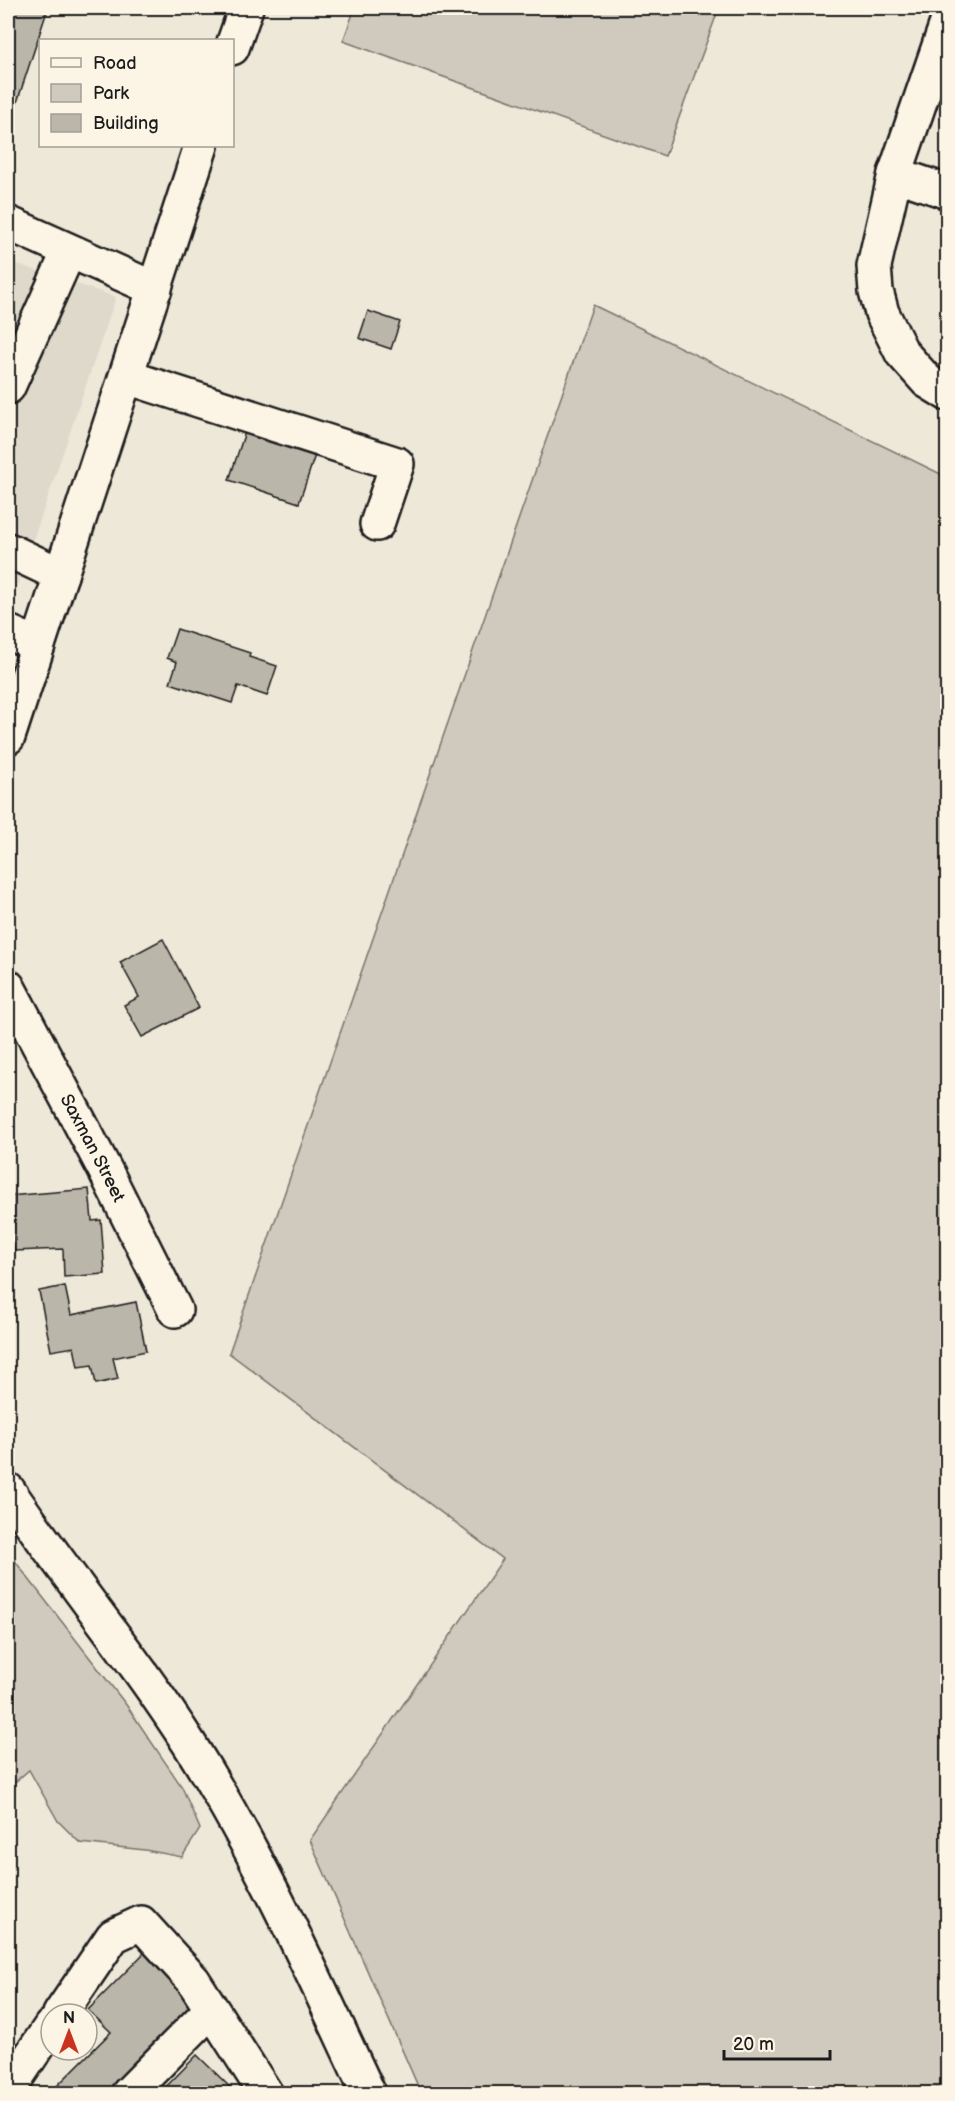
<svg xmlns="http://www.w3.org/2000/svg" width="955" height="2101" viewBox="0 0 955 2101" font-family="'Balsamiq Sans',sans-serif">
<rect width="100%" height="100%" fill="#eee8d9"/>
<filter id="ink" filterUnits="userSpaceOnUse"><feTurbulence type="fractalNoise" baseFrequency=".0167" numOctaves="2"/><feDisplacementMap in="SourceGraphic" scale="12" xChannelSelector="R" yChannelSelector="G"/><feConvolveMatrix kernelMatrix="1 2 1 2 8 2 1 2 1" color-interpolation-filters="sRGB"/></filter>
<g filter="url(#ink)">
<polygon fill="#ded9cb" points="8,261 116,297 8,614"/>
<g fill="#cfcabd" stroke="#76736c" stroke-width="1.5">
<polygon points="355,8 719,8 665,156 343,41"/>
<polygon points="593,305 947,477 948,1480 942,1486 948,1494 947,2093 421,2093 310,1840 503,1559 229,1353"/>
<polygon points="8,1552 127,1706 182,1787 200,1829 182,1857 145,1850 80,1843 58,1821 29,1770 8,1788"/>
</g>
<g fill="#bab6aa" stroke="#1c1c1c" stroke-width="1.5">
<polygon points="8,8 48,8 8,130"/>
<polygon points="368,311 400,322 391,349 359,338"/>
<polygon points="247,426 317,449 299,503 229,480"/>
<polygon points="177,629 250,653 249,657 277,666 267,696 238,686 232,703 170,683 177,662 167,658"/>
<polygon points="163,939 199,1008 142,1037 124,1005 139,997 120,962"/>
<polygon points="89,1189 92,1221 101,1220 105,1274 64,1277 63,1249 14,1251 9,1196"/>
<polygon points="65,1286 71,1315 136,1302 146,1351 113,1358 118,1379 96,1384 92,1365 78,1367 74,1347 51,1351 39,1291"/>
<polygon points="145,1952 197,2005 109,2094 49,2094 111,2032 88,2010"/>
<polygon points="197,2055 237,2094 159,2094"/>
</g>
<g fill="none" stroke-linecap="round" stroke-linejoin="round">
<g stroke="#1c1c1c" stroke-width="38">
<g id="minor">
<polyline points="948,20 895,174 874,266 876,291 882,313 902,353 927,381 948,394"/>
<polyline points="232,48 246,8"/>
<polyline points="895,174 948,192"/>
<polyline points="8,223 155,289"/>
<polyline points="127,377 397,464 377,524"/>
<polyline points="8,387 69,251"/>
<polyline points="8,550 61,575"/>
<polyline points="8,632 38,645"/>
<polyline points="8,737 201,146"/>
<path id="s1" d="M 8,987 L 105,1170 L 175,1310"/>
<path d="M 8,1490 C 66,1576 134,1657 190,1745 C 260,1856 313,1975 369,2094"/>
<polyline points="60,2014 113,1936 141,1923 193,1980 266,2094"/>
<polyline points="8,2090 51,2026"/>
<polyline points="128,2094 211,2010"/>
</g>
</g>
<use href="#minor" stroke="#fcf5e5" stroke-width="33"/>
</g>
</g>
<g text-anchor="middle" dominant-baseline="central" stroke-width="4.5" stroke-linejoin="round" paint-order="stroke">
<g font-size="18" fill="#1c1c1c" stroke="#fcf5e5">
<text stroke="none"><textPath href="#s1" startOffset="182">Saxman Street</textPath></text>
</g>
</g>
<rect width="955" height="2101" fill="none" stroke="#fcf5e5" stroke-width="30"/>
<rect x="15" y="15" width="925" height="2071" fill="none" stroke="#1c1c1c" stroke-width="2" filter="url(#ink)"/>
<rect x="39" y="39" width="195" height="108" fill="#fcf5e5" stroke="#a29e95" stroke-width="1.5"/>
<rect x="51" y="58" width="30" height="9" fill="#fcf5e5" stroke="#a29e95" stroke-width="1.5"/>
<text x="93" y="69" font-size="18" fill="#1c1c1c">Road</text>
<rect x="51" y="84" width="30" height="18" fill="#cfcabd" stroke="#a29e95" stroke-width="1.5"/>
<text x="93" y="99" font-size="18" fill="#1c1c1c">Park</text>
<rect x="51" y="114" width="30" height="18" fill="#bab6aa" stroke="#a29e95" stroke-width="1.5"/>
<text x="93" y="129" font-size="18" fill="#1c1c1c">Building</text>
<g transform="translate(69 2032)"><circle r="28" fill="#fcf5e5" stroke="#a29e95" stroke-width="1.5"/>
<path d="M0-4.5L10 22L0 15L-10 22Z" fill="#c8321e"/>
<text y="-9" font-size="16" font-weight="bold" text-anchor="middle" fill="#1c1c1c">N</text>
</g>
<path d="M724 2050v9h106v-9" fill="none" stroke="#1c1c1c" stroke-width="3"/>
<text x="733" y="2050" font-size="18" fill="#1c1c1c" stroke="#fcf5e5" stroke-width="4.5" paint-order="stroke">20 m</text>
</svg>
